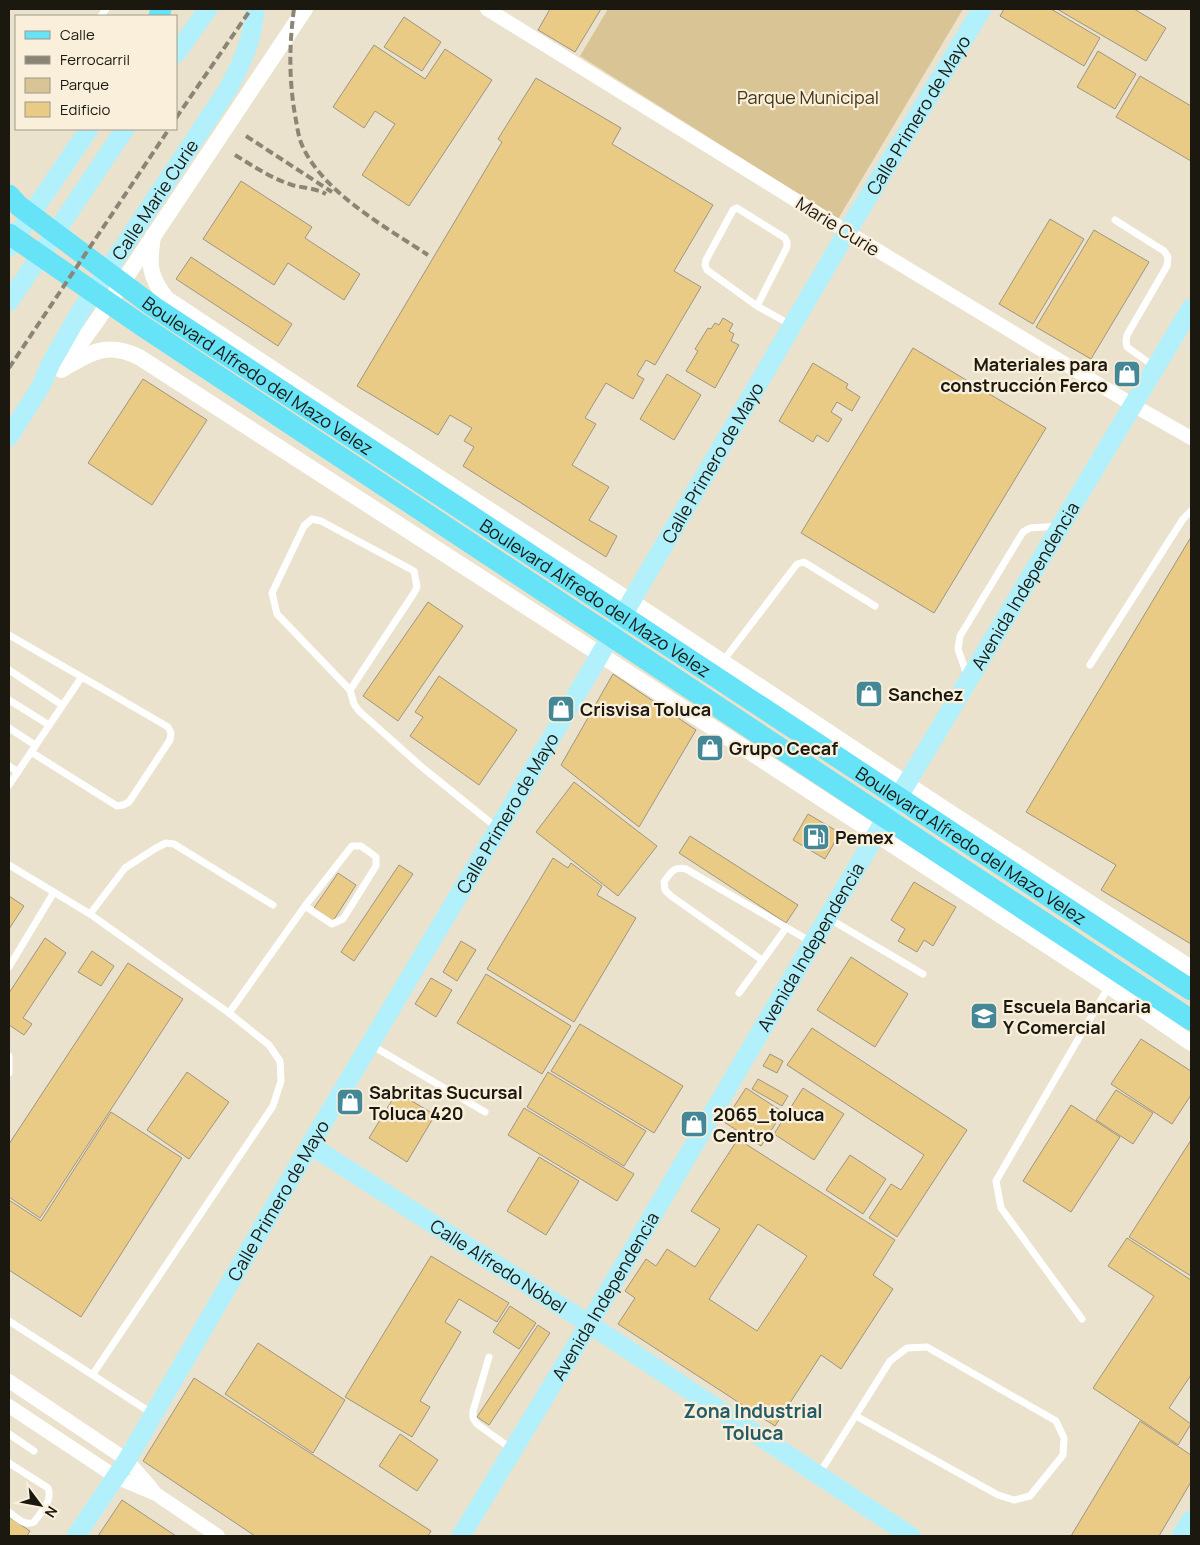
<svg xmlns="http://www.w3.org/2000/svg" width="1200" height="1545" viewBox="0 0 1200 1545" font-family="Manrope,sans-serif">
<rect width="100%" height="100%" fill="#ebe2cd"/>
<polygon fill="#d9c496" points="608,9 963,9 838,219 580,56"/>
<g fill="#e9cb86" stroke="#9e9582" fill-rule="evenodd">
<polygon points="550,9 601,9 575,52 538,30"/>
<polygon points="1004,9 1051,9 1100,38 1084,66 1000,16"/>
<polygon points="1057,9 1134,9 1166,28 1146,61"/>
<polygon points="404,17 441,42 422,71 384,47"/>
<polygon points="374,45 425,79 445,49 492,80 409,206 362,175 395,124 375,111 364,128 333,107"/>
<polygon points="1098,51 1136,74 1115,109 1077,87"/>
<polygon points="1140,76 1191,106 1191,161 1116,117"/>
<polygon points="536,78 621,128 612,144 713,205 674,271 701,287 655,365 646,360 637,375 644,379 633,399 606,383 585,418 596,424 572,465 609,487 589,520 617,536 606,557 463,466 474,447 464,441 472,428 450,415 438,435 357,386 502,142 498,139"/>
<polygon points="241,181 312,227 305,238 360,274 344,300 288,263 274,285 203,239"/>
<polygon points="1050,219 1084,239 1033,324 999,304"/>
<polygon points="1094,230 1149,262 1091,359 1036,327"/>
<polygon points="191,257 292,324 278,346 176,279"/>
<polygon points="723,318 733,324 729,331 734,334 731,341 739,345 715,388 686,371 698,351 695,349 708,328 711,329 715,323 719,325"/>
<polygon points="913,348 1046,428 934,613 801,533"/>
<polygon points="813,363 848,384 846,388 860,397 852,411 837,402 831,412 842,419 828,442 817,435 813,442 779,421"/>
<polygon points="667,374 701,395 674,440 640,419"/>
<polygon points="143,379 207,420 152,505 88,463"/>
<polygon points="1191,537 1191,944 1101,890 1116,865 1026,812"/>
<polygon points="428,602 463,626 398,721 363,696"/>
<polygon points="613,674 696,730 639,827 561,765"/>
<polygon points="439,676 517,730 479,785 410,736 423,717 415,712"/>
<polygon points="574,782 657,846 618,896 536,832"/>
<polygon points="808,814 840,833 825,859 793,840"/>
<polygon points="690,836 798,905 786,923 679,853"/>
<polygon points="553,858 568,868 571,863 602,886 597,895 636,918 574,1022 487,969"/>
<polygon points="399,865 413,874 354,961 341,952"/>
<polygon points="338,873 356,885 333,921 314,908"/>
<polygon points="914,882 956,907 933,946 924,940 917,952 898,941 905,929 891,920"/>
<polygon points="9,896 24,906 9,929"/>
<polygon points="45,938 66,953 23,1018 32,1024 24,1035 9,1025 9,993"/>
<polygon points="461,941 476,950 457,981 443,972"/>
<polygon points="92,951 114,966 101,986 78,972"/>
<polygon points="851,957 908,994 875,1047 817,1010"/>
<polygon points="128,963 183,999 40,1218 9,1197 9,1144"/>
<polygon points="486,974 571,1026 542,1074 457,1023"/>
<polygon points="431,978 452,990 436,1017 415,1004"/>
<polygon points="580,1024 683,1086 654,1133 551,1071"/>
<polygon points="812,1028 967,1130 897,1237 869,1218 891,1184 901,1190 924,1155 787,1065"/>
<polygon points="1141,1039 1191,1071 1191,1095 1172,1124 1111,1084"/>
<polygon points="770,1054 783,1061 777,1073 763,1066"/>
<polygon points="187,1072 229,1102 189,1159 147,1130"/>
<polygon points="548,1072 646,1131 624,1166 527,1107"/>
<polygon points="758,1079 788,1096 782,1106 752,1089"/>
<polygon points="746,1088 783,1112 761,1146 724,1122"/>
<polygon points="803,1088 844,1114 814,1160 774,1134"/>
<polygon points="1116,1090 1153,1113 1133,1144 1096,1120"/>
<polygon points="397,1092 435,1115 407,1162 369,1138"/>
<polygon points="1071,1105 1120,1137 1071,1212 1023,1181"/>
<polygon points="524,1108 634,1174 617,1201 508,1135"/>
<polygon points="111,1112 182,1158 81,1317 9,1270 9,1200 41,1221"/>
<path d="M 738,1139 L 895,1240 L 873,1275 L 893,1289 L 841,1369 L 821,1355 L 775,1426 L 618,1324 L 635,1298 L 625,1291 L 646,1259 L 656,1266 L 667,1249 L 695,1267 L 720,1229 L 691,1211 ZM 758,1224 L 807,1256 L 757,1331 L 709,1299 Z"/>
<polygon points="1191,1140 1191,1276 1129,1237"/>
<polygon points="850,1155 886,1179 863,1214 826,1190"/>
<polygon points="539,1157 579,1181 546,1235 507,1211"/>
<polygon points="1127,1238 1191,1280 1191,1375 1169,1408 1191,1424 1178,1445 1093,1388 1154,1296 1108,1266"/>
<polygon points="431,1256 509,1303 497,1322 459,1299 445,1322 461,1332 420,1401 430,1407 412,1437 345,1397"/>
<polygon points="510,1306 536,1323 519,1349 493,1332"/>
<polygon points="538,1325 550,1333 489,1425 477,1417"/>
<polygon points="258,1343 345,1400 313,1453 225,1394"/>
<polygon points="194,1378 431,1531 428,1536 255,1536 143,1461"/>
<polygon points="1140,1421 1191,1455 1191,1482 1159,1536 1071,1536"/>
<polygon points="400,1434 438,1460 417,1491 379,1466"/>
<polygon points="122,1500 176,1536 98,1536"/>
<polygon points="9,1517 30,1531 27,1536 9,1536"/>
</g>
<g fill="none" stroke-linecap="round" stroke-linejoin="round">
<g stroke="#fff" stroke-width="7">
<polyline points="101,16 106,9"/>
<polyline points="1115,220 1164,251 1168,257 1167,266 1127,335 1126,341 1127,347 1155,367"/>
<polyline points="757,306 787,247 787,242 785,238 737,208 733,210 706,260 705,265 707,270 757,306 791,325"/>
<path d="M 9,635 C 62,666 116,696 168,727 L 171,733 L 170,740 L 129,802 L 123,805 L 117,806 L 31,752"/>
<polyline points="723,661 797,564 804,562 875,606"/>
<polyline points="1090,665 1183,519 1191,511"/>
<polyline points="9,670 62,705"/>
<polyline points="967,675 958,649 960,636 1023,532 1030,528 1059,526"/>
<polyline points="350,690 277,614 272,593 304,526 312,519 321,521 414,571 417,587 414,593 350,690 354,704 359,711 423,768 496,827"/>
<polyline points="9,700 49,725"/>
<polyline points="9,728 35,745"/>
<polyline points="9,766 18,772"/>
<polyline points="9,785 81,678"/>
<polyline points="9,865 90,914 229,1013 269,1045 280,1061 281,1081 273,1106 93,1374"/>
<polyline points="90,914 125,868 156,848 166,843 174,844 273,905"/>
<polyline points="828,918 923,974"/>
<path d="M 762,960 L 671,896 L 665,890 L 664,882 C 671,872 674,866 686,869 L 813,943"/>
<polyline points="9,967 54,892"/>
<polyline points="739,993 786,928"/>
<polyline points="229,1013 305,906 352,846 361,846 376,857 376,866 343,919 332,924 305,906"/>
<polyline points="371,1045 485,1112"/>
<polyline points="9,1056 9,1073"/>
<polyline points="1082,1319 1001,1208 996,1181 1109,986"/>
<polyline points="9,1321 153,1414"/>
<polyline points="489,1357 473,1411 473,1418 477,1424 513,1450"/>
<polyline points="9,1434 34,1451"/>
<path d="M 9,1463 L 48,1488 C 53,1501 41,1512 34,1522 C 25,1527 16,1517 9,1512"/>
<polyline points="819,1474 890,1361 907,1348 927,1347 1056,1421 1064,1438 1063,1455 1030,1496 1014,1500 998,1495 856,1416"/>
</g>
<g stroke="#fff" stroke-width="14">
<polyline points="487,9 847,232 1133,405 1191,438"/>
<polyline points="9,1381 127,1460 153,1490"/>
<polyline points="9,1406 116,1477 156,1494 218,1536"/>
</g>
<g stroke="#fff" stroke-width="16">
<path d="M 153,236 C 149,264 148,276 167,299 L 338,412 L 652,615 L 946,810 L 1191,968"/>
<polyline points="66,363 96,322 305,9"/>
<path d="M 61,370 C 90,353 106,341 139,357 L 601,655 L 1100,980 L 1191,1043"/>
</g>
<g stroke="#b2f1fb" stroke-width="19">
<polyline points="176,54 208,9"/>
<polyline points="9,247 89,129"/>
<polyline points="9,302 125,129"/>
<path id="s1" d="M 9,437 L 41,386 L 51,363 L 80,312 L 228,89 C 242,63 253,39 255,9"/>
<path id="s2" d="M 310,1145 L 589,1324 L 911,1536"/>
<path id="s3" d="M 76,1536 L 127,1460 L 310,1145 L 498,829 L 847,232 L 982,9"/>
<path id="s4" d="M 461,1536 L 589,1324 L 880,828 L 1191,308"/>
<polyline points="1181,1536 1191,1520"/>
</g>
<g stroke="#66e3f7" stroke-width="21">
<polyline points="159,16 161,9"/>
<path id="s5" d="M 9,195 L 19,206 L 154,307 L 1191,990"/>
<polyline points="9,234 141,325 1191,1020"/>
</g>
<g stroke="#8b8576" stroke-width="4" stroke-dasharray="8 4" stroke-linecap="butt">
<path d="M 294,9 C 289,45 289,80 295,115 C 297,125 298,136 302,145 C 322,192 387,228 428,255"/>
<polyline points="176,118 251,9"/>
<polyline points="246,136 332,192"/>
<path d="M 235,155 C 253,166 271,178 292,185 C 303,188 315,188 326,194"/>
<polyline points="9,368 169,129"/>
</g>
</g>
<defs>
<g id="shop-square" transform="scale(1.4375)"><rect x="-9" y="-9" width="18" height="18" rx="4" fill="#448796" stroke="#f9efda"/><path d="M-5-2.5h2.3a2.7 3.5 0 0 1 5.4 0H5L5.5 6h-11ZM-1.5-2.5h3a1.5 2.3 0 0 0-3 0Z" fill="#fff"/></g>
<g id="fuel-square" transform="scale(1.4375)"><rect x="-9" y="-9" width="18" height="18" rx="4" fill="#448796" stroke="#f9efda"/><path d="M-5.5-6h7V0h2V4h1.3V-2.5L3-4.5l.8-.8L6-3V5H2.5V1h-1V6h-7ZM-4.2-4.7v3.2H.2V-4.7Z" fill="#fff"/></g>
<g id="university-square" transform="scale(1.4375)"><rect x="-9" y="-9" width="18" height="18" rx="4" fill="#448796" stroke="#f9efda"/><path d="M0-5L7-2L0 1L-7-2ZM-4 1L0 2.5L4 1V4Q0 6-4 4Z" fill="#fff"/></g>
</defs>
<g fill-rule="evenodd">
<use href="#shop-square" x="1127" y="374"/>
<use href="#shop-square" x="869" y="694"/>
<use href="#shop-square" x="561" y="709"/>
<use href="#shop-square" x="710" y="748"/>
<use href="#fuel-square" x="816" y="837"/>
<use href="#university-square" x="984" y="1016"/>
<use href="#shop-square" x="350" y="1102"/>
<use href="#shop-square" x="694" y="1124"/>
</g>
<g text-anchor="middle" dominant-baseline="central" stroke-width="4.5" stroke-linejoin="round" paint-order="stroke">
<g font-size="18" fill="#423617" stroke="#f9efda">
<text x="808" y="97">Parque Municipal</text>
</g>
<g font-size="18" fill="#1b1810" stroke="#f9efda">
<text stroke="none"><textPath href="#s3" startOffset="1652">Calle Primero de Mayo</textPath></text>
<text stroke="none"><textPath href="#s1" startOffset="279">Calle Marie Curie</textPath></text>
<text transform="translate(838 226) rotate(32)">Marie Curie</text>
<text stroke="none"><textPath href="#s5" startOffset="308">Boulevard Alfredo del Mazo Velez</textPath></text>
<text stroke="none"><textPath href="#s3" startOffset="1248">Calle Primero de Mayo</textPath></text>
<text stroke="none"><textPath href="#s4" startOffset="1105">Avenida Independencia</textPath></text>
<text stroke="none"><textPath href="#s5" startOffset="712">Boulevard Alfredo del Mazo Velez</textPath></text>
<text stroke="none"><textPath href="#s3" startOffset="842">Calle Primero de Mayo</textPath></text>
<text stroke="none"><textPath href="#s5" startOffset="1162">Boulevard Alfredo del Mazo Velez</textPath></text>
<text stroke="none"><textPath href="#s4" startOffset="685">Avenida Independencia</textPath></text>
<text stroke="none"><textPath href="#s3" startOffset="392">Calle Primero de Mayo</textPath></text>
<text stroke="none"><textPath href="#s2" startOffset="224">Calle Alfredo Nóbel</textPath></text>
<text stroke="none"><textPath href="#s4" startOffset="280">Avenida Independencia</textPath></text>
</g>
<g font-size="18" font-weight="bold" fill="#1b1810" stroke="#f9efda" text-anchor="start">
<text x="1108" y="364" text-anchor="end">Materiales para<tspan x="1108" dy="21">construcción Ferco</tspan></text>
<text x="888" y="694">Sanchez</text>
<text x="580" y="709">Crisvisa Toluca</text>
<text x="729" y="748">Grupo Cecaf</text>
<text x="835" y="837">Pemex</text>
<text x="1003" y="1006">Escuela Bancaria<tspan x="1003" dy="21">Y Comercial</tspan></text>
<text x="369" y="1092">Sabritas Sucursal<tspan x="369" dy="21">Toluca 420</tspan></text>
<text x="713" y="1114">2065_toluca<tspan x="713" dy="21">Centro</tspan></text>
</g>
<g font-size="19" font-weight="bold" fill="#255b67" stroke="#f9efda">
<text x="753" y="1411">Zona Industrial<tspan x="753" dy="22">Toluca</tspan></text>
</g>
</g>
<rect width="1200" height="1545" fill="none" stroke="#1b1810" stroke-width="20"/>
<rect x="15" y="15" width="162" height="115" fill="#f9efda" stroke="#a09989"/>
<rect x="25" y="31" width="25" height="8" fill="#66e3f7" stroke="#a09989"/>
<text x="60" y="40" font-size="15" fill="#1b1810">Calle</text>
<rect x="25" y="56" width="25" height="8" fill="#8b8576" stroke="#a09989"/>
<text x="60" y="65" font-size="15" fill="#1b1810">Ferrocarril</text>
<rect x="25" y="78" width="25" height="15" fill="#d9c496" stroke="#a09989"/>
<text x="60" y="90" font-size="15" fill="#1b1810">Parque</text>
<rect x="25" y="102" width="25" height="15" fill="#e9cb86" stroke="#a09989"/>
<text x="60" y="115" font-size="15" fill="#1b1810">Edificio</text>
<g transform="translate(40 1505) rotate(122)" stroke="#f9efda" stroke-width="4" paint-order="stroke">
<path d="M0-4L9 19L0 12L-9 19Z" fill="#1b1810"/>
<text y="-8" font-size="14" font-weight="bold" text-anchor="middle" fill="#1b1810">N</text>
</g>
</svg>
